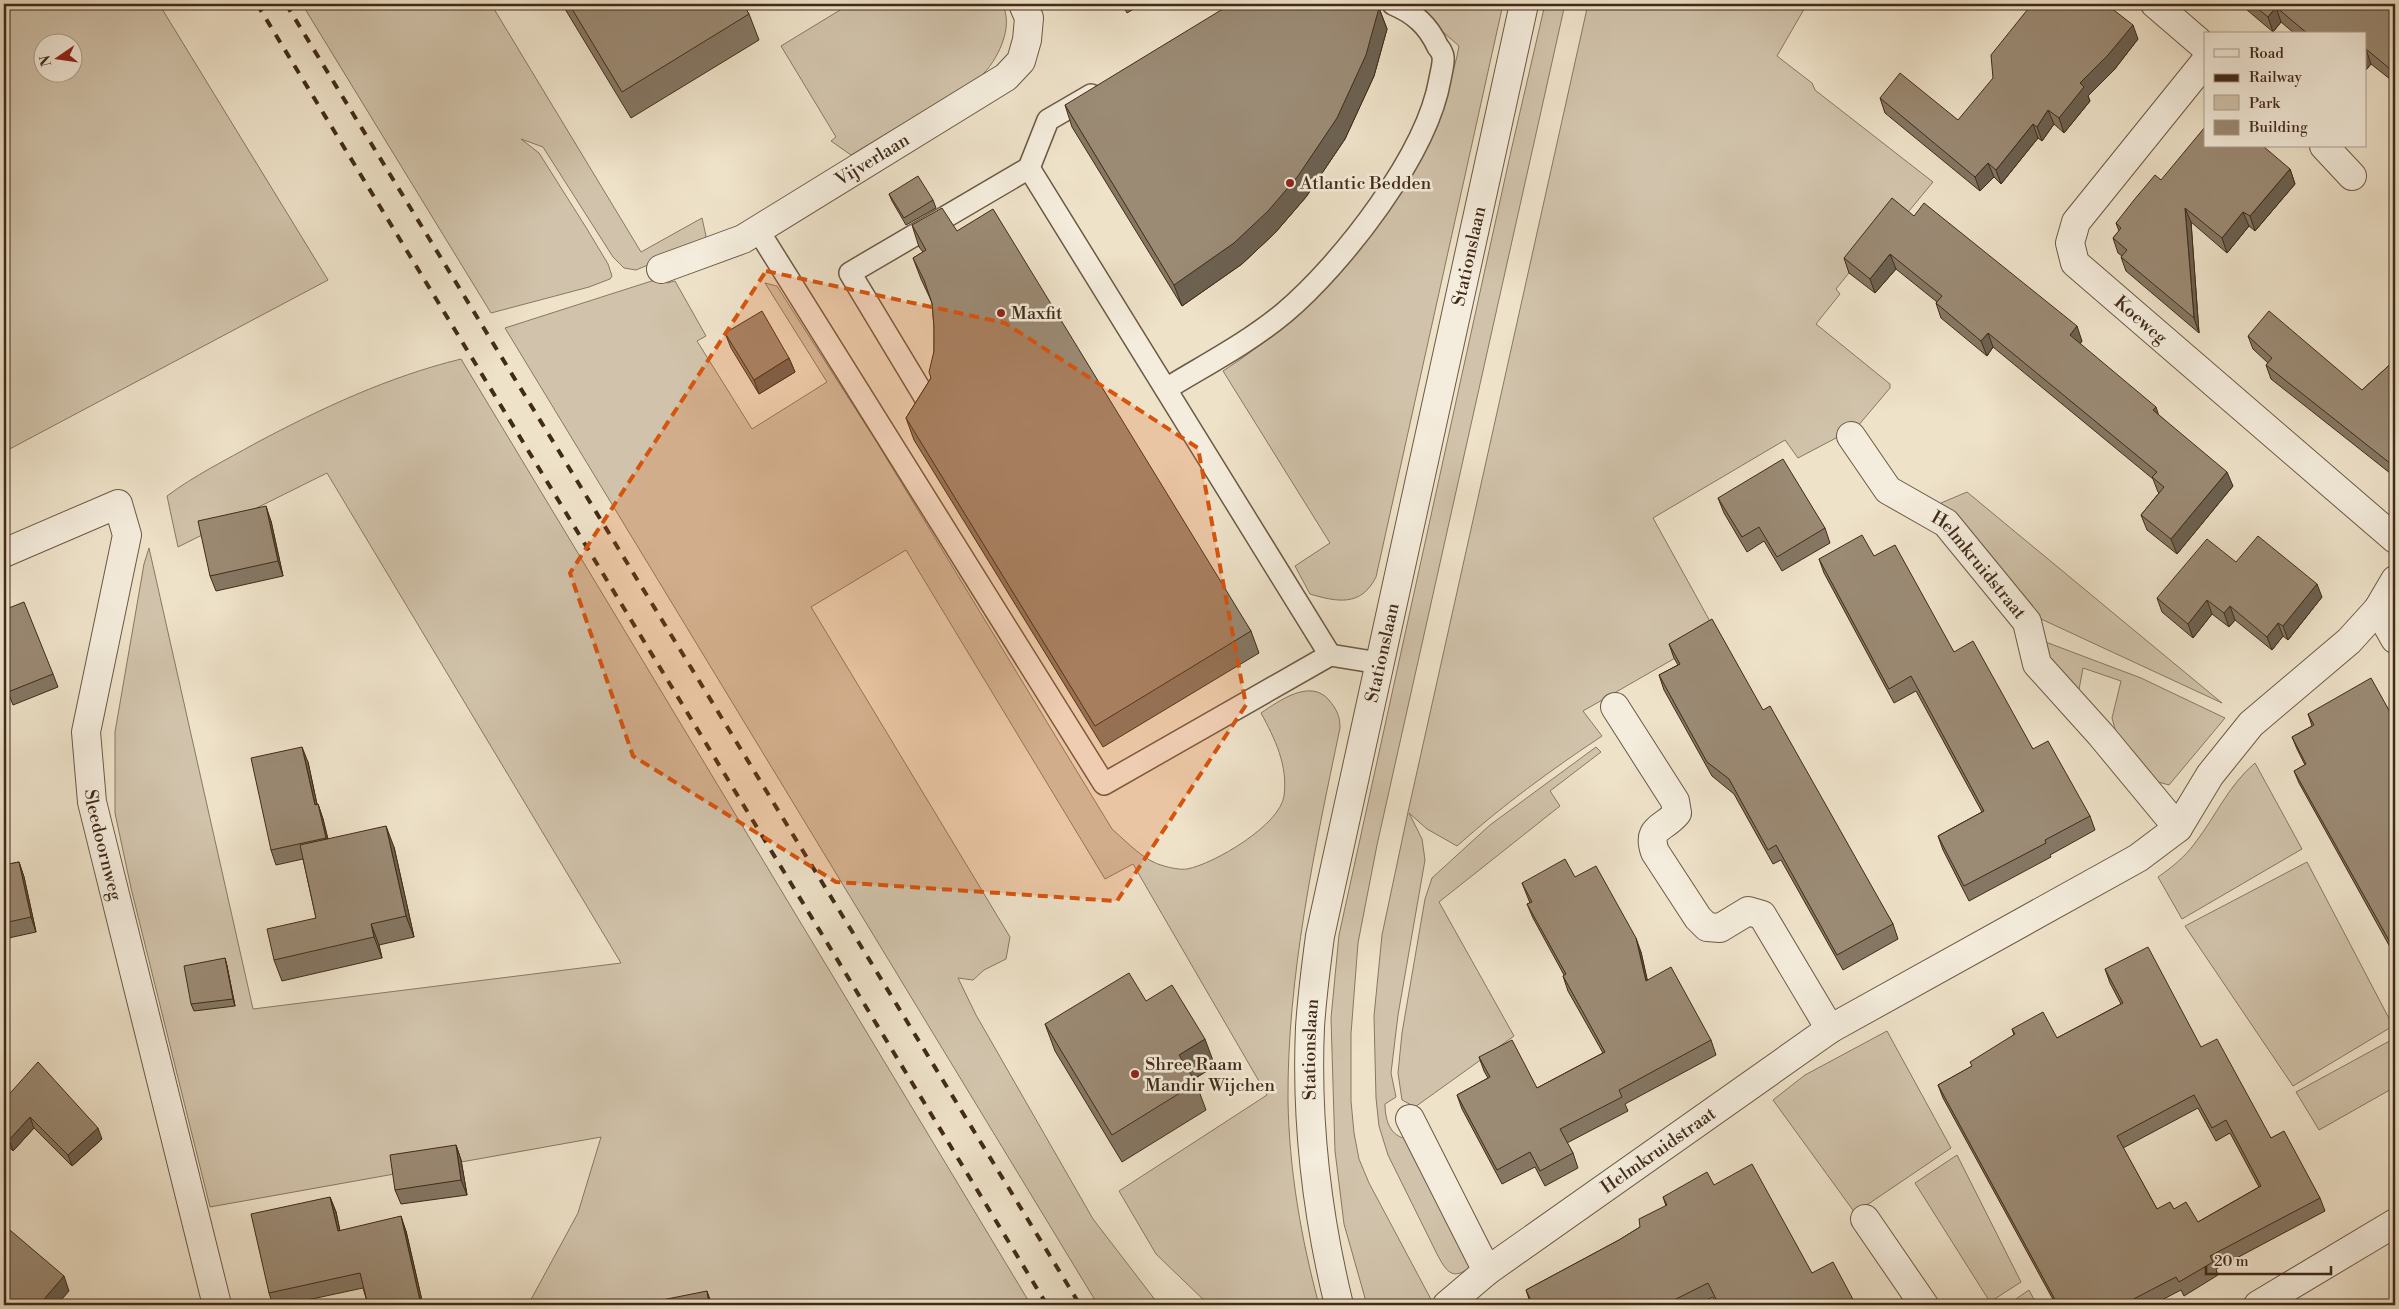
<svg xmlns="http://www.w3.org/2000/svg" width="2399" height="1309" viewBox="0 0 2399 1309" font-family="'Libre Bodoni',serif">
<rect width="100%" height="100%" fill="#eee2c9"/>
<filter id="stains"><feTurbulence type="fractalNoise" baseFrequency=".004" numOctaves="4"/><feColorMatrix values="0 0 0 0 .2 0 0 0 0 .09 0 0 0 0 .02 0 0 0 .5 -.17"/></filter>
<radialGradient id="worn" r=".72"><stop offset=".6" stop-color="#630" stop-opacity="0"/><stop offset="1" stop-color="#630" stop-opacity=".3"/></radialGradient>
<g fill="#d1c3ab" stroke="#897762" fill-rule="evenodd">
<path d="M 4,4 L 159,4 L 328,280 L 4,452 ZM 42,42 L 72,42 L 72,72 L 42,72 Z"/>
<polygon points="302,4 491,4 641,252 702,218 706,236 703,242 636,270 624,268 613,257 543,147 521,139 539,153 587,229 608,264 612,276 610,279 589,287 491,313"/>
<path d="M 843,4 L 1002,4 C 1015,26 997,62 980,77 L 851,155 L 831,141 L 836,137 L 781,46 L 845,7 Z"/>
<path d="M 1411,4 L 1503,4 L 1376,577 C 1361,607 1337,602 1310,594 L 1295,566 L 1330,543 L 1223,371 C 1320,308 1395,223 1437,115 C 1446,92 1455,70 1459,46 Z"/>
<polygon points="1545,4 1565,4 1377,845 1358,943 1351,1034 1351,1101 1354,1133 1359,1159 1369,1183 1434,1305 1367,1305 1344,1224 1335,1151 1331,1018 1339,935 1511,151"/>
<path d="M 1588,4 L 1807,4 L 1777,56 L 1812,83 L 1815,90 L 1933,182 L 1904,217 L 1897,213 L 1836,289 L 1840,294 L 1816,324 L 1890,384 L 1890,388 L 1857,427 L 1798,458 L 1785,440 L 1653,518 L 1717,634 L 1583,711 L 1602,736 C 1551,770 1503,805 1457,846 L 1427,829 L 1409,813 L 1422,839 L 1425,860 L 1398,1015 L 1391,1073 L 1396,1097 L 1385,1104 C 1385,1120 1390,1137 1408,1139 L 1474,1264 C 1454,1281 1448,1275 1437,1254 L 1388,1155 L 1379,1126 L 1376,1098 L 1374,1016 L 1382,935 L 1408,812 Z"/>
<path d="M 661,278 L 667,283 L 675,281 L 706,336 L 697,341 L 752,429 L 827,382 L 765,283 L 777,286 L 876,441 L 1112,829 C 1128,843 1144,861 1164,866 C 1171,868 1181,870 1187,869 C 1214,864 1280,825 1284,796 C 1288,765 1275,739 1261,713 C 1279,701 1310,678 1329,700 C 1337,710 1340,716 1340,728 C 1315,847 1287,978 1288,1100 C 1289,1169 1301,1238 1319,1305 L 1209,1305 L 1156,1254 L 1119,1191 L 1267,1095 L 1133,864 L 1105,879 L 906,550 L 811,607 L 1010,937 L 1006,959 L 984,970 L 973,980 L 958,978 L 976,1015 L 1093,1219 L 1159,1305 L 1098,1305 L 505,328 Z"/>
<path d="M 461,359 L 1031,1305 L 528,1305 L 578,1213 L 601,1137 L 210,1207 L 131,888 L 115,813 L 115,732 L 144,564 L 149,548 L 253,1009 L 621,963 L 327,473 L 178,547 L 167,496 C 195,475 226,460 256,443 C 322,408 388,377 461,359 Z"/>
<polygon points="1967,492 2222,703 2026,612 1941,503"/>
<polygon points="2035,638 2141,678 2225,718 2169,785 2155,781 2117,736 2112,718 2121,681 2083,668 2077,700"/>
<polygon points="1596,747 1601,752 1550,791 1560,806 1439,902 1514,1036 1415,1107 1402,1100 1398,1073 1402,1033 1425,899 1432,878 1490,825"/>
<path d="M 2255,763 L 2302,849 L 2182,919 L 2158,877 C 2171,868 2185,857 2195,843 C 2216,816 2228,786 2255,763 Z"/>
<polygon points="2307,862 2393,1026 2293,1086 2185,926"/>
<polygon points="1887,1031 1951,1148 1855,1213 1773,1100 1805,1075"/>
<polygon points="2395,1038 2395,1087 2319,1130 2296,1092"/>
<polygon points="1957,1155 2021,1282 1990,1302 1915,1183"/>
<polygon points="2029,1290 2037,1305 2007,1305"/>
</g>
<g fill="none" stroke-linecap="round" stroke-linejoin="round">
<g stroke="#6c5944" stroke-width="24">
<g id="service">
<polyline points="1029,168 1048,120 1091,95"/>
<polyline points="758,230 1104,784 1330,655 1379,663"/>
<path d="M 1166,389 C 1205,365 1248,343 1284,313 C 1342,264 1427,155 1440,79 C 1441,73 1444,63 1443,57 C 1443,54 1440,49 1438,47 C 1428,25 1414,13 1393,4"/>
<polyline points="926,399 850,273 1029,168 1330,655"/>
</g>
</g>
<g stroke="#6c5944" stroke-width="30">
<g id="minor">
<polyline points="2155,4 2205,47"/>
<path id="s1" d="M 2205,62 L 2076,222 L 2070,243 L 2075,263 L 2395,539"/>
<polyline points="2324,146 2352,176"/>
<path id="s2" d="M 661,269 L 743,239 L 1006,77 L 1021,61 L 1027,40 L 1029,18 L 1023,4"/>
<path id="s3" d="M 1851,436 L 1888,490 L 1946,523 L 2027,622 L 2037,664 L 2101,735 L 2178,828"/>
<path id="s4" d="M 4,553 L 118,504 L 127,535 L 86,732 L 92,802 L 217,1305"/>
<polyline points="2378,609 2395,639"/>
<path d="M 1615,707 L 1675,801 L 1677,813 C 1664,829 1646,827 1655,852 L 1698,918 L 1707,927 L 1720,928 L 1748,911 L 1762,915 L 1830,1029"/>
<polyline points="1410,1119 1487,1271"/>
<polyline points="1865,1219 1924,1305"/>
<path id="s5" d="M 1447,1305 L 1487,1271 L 1830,1029 L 2138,858 L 2178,828 L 2210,775 L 2251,724 L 2349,641 L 2378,609 L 2395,580"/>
<polyline points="2258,1305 2395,1223"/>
</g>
</g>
<g stroke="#6c5944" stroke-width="30">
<g id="tertiary">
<path id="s6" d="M 1339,1305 C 1317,1215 1306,1119 1310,1027 C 1312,996 1316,966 1320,936 L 1524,4"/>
</g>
</g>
<use href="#service" stroke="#f4ecdc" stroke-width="21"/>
<use href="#minor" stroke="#f4ecdc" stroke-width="28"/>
<use href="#tertiary" stroke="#f4ecdc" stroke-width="28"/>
<g stroke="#412b18" stroke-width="4" stroke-dasharray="9 9" stroke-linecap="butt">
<polyline points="257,4 1047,1305"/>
<polyline points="286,4 1080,1305"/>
</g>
</g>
<g fill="#857764" stroke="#412b18" fill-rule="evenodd">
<polygon points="562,4 743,4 749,14 759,40 631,118"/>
<polygon points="1122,4 1142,4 1127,13"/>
<polygon points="2240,4 2395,4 2395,83 2371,64 2365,71 2365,34 2295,34 2281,22 2273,32"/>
<polygon points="1379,8 1387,29 1374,76 1345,139 1306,197 1275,233 1242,264 1182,306 1072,127 1065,105"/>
<polygon points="2138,39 2114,70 2088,96 2090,101 2064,133 2054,124 2042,141 2038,138 2001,184 1994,177 1980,191 1885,113 1880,98 1958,120"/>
<polygon points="2290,169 2295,184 2255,231 2249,226 2227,253 2191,222 2199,333 2126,271 2121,257 2122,256 2118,253 2113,238 2119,231 2116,223 2161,180"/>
<polygon points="889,194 933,200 936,208 906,225 892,201"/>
<polygon points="1914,216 2082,341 2080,344 2159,415 2233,486 2177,554 2147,530 2141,515 2159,493 2158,492 2153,479 1993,347 1987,356 1941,318 1936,303 1937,302 1896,269 1875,293 1849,273 1844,258"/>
<polygon points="912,225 957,231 1251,631 1259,653 1103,747 914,440 906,418 931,378 934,351 934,327 932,303 929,296 921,279 913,258 923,252 919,247"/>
<polygon points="725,333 789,358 795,372 759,394 731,348"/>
<polygon points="2248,336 2362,390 2395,360 2395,477 2271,379 2266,365 2268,363 2253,349"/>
<polygon points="1718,498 1825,528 1830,543 1782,571 1764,541 1747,552 1724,513"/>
<polygon points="271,521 283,576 216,591 210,576"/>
<polygon points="1874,556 1954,652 2033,749 2090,816 2095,830 2050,855 2051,857 1969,901 1943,850 1938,836 1982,812 1916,691 1894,703 1824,573 1819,559"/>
<polygon points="2236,562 2322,597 2288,640 2283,636 2272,650 2235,620 2229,627 2212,614 2193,638 2162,612 2157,598"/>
<polygon points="4,610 53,674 58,687 13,705 4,682"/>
<polygon points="1669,644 1763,710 1893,924 1898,939 1843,970 1781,860 1773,864 1734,794 1712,776 1664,690 1659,675 1678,665 1674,658"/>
<polygon points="2308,714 2395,721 2395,956 2299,783 2294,771 2305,765 2297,749 2292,737 2312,726"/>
<polygon points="308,762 317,804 318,804 323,819 328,839 394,847 414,937 379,945 382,958 282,981 274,960 316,918 303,859 276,865 271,850"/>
<polygon points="19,862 24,877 36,932 4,939 4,865"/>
<polygon points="1575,877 1641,952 1647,980 1711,1040 1716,1055 1625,1104 1628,1111 1567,1143 1573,1153 1578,1168 1545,1186 1535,1167 1502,1184 1462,1109 1457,1095 1488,1078 1484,1071 1479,1057 1537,1088 1603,1053 1568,991 1563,976 1564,975 1533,918 1527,904 1530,903 1522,883"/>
<polygon points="225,958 227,966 235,1006 194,1011 191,1004"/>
<path d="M 2105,969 L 2201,1047 L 2271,1138 L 2320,1198 L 2325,1211 L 2216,1269 L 2218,1275 L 2184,1296 L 2181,1290 L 2152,1305 L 2056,1305 L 1943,1098 L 1938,1085 L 1972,1066 L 2014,1035 L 2012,1029 L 2057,1038 L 2121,1004 L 2110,983 ZM 2198,1108 L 2216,1141 L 2230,1133 L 2259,1187 L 2198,1222 L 2174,1209 L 2157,1209 L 2123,1148 Z"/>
<polygon points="1146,1001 1215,1066 1194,1079 1196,1083 1206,1110 1122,1162 1055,1051 1045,1024"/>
<polygon points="4,1100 102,1139 72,1166 34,1128 13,1151 4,1142"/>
<polygon points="456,1145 461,1160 467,1195 401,1204 395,1190"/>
<polygon points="1714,1185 1812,1273 1856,1305 1717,1305 1713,1297 1696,1305 1531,1305 1526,1290 1619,1240 1640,1227 1666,1206 1663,1197"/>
<polygon points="330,1197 336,1212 340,1231 406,1231 423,1305 368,1305 363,1288 284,1305 273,1305 269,1293"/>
<polygon points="4,1225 69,1291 4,1305"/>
</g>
<g fill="#6c6151" stroke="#412b18">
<polygon points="2276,7 2281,22 2273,32 2268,17"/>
<polygon points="1379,8 1387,29 1374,76 1345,139 1306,197 1275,233 1242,264 1182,306 1174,285"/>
<polygon points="2133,25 2138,39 2114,70 2088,96 2090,101 2064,133 2059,118 2080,83"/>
<polygon points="2366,49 2371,64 2365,71 2365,50"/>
<polygon points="2048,110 2054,124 2042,141 2037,127"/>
<polygon points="2033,124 2038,138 2001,184 1996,170"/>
<polygon points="1988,163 1994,177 1980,191 1975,177"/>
<polygon points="2290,169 2295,184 2255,231 2250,216"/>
<polygon points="2185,208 2191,222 2199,333 2194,318"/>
<polygon points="2243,212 2249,226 2227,253 2222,238"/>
<polygon points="1890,254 1896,269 1875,293 1870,279"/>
<polygon points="2077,326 2082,341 2075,350 2070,335"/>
<polygon points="1988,333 1993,347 1987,356 1981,341"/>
<polygon points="789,358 795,372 759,394 754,380"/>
<polygon points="2156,407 2161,422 2153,410"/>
<polygon points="2395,461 2395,475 2391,464"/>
<polygon points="2227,472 2233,486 2177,554 2171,539"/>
<polygon points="266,506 271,521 283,576 278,561"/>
<polygon points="2317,584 2322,597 2288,640 2283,626"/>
<polygon points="2207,600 2212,614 2193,638 2188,624"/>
<polygon points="2230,606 2235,620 2229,627 2224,613"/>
<polygon points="2278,623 2283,636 2272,650 2267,637"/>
<polygon points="302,747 308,762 320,819 315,805"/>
<polygon points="318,804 323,819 331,853 326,838"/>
<polygon points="386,826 394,847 414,937 406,916"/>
<polygon points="19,862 24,877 36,932 31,917"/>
<polygon points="371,924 379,945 382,958 374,937"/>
<polygon points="1636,938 1641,952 1651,996 1646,981"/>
<polygon points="225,958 227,966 235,1006 233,999"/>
<polygon points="1205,1039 1215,1066 1189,1082 1179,1055"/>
<polygon points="30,1117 34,1128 13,1151 9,1140"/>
<polygon points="98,1128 102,1139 72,1166 68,1155"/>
<polygon points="456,1145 461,1160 467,1195 461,1180"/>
<polygon points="330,1197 336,1212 343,1246 338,1231"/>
<polygon points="401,1216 406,1231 423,1305 421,1305"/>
<polygon points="64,1276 69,1291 57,1305 39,1305"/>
<polygon points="707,1291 712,1305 709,1305"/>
</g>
<g fill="#9b8a74" stroke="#412b18" fill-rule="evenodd">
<polygon points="569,4 743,4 749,14 622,92"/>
<polygon points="1231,4 1372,4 1379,8 1366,55 1337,118 1298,176 1268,211 1234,243 1174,285 1065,105"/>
<polygon points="2032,4 2106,4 2133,25 2108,55 2080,83 2084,87 2059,118 2048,110 2037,127 2033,124 1996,170 1988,163 1975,177 1880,98 1900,73 1958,120 1993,78 1991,55"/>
<polygon points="2252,4 2395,4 2395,73 2366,49 2365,50 2365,34 2308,34 2276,7 2268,17"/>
<polygon points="2205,127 2205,146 2263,146 2290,169 2250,216 2243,212 2222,238 2185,208 2194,318 2121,257 2127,250 2113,238 2121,228 2116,223 2134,200 2155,175 2161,180"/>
<polygon points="918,176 933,200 904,218 889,194"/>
<polygon points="1892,198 1914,216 1924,203 2077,326 2070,335 2156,407 2153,410 2227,472 2171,539 2141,515 2164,487 2152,477 2157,472 1988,333 1981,341 1936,303 1942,296 1890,254 1870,279 1844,258"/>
<polygon points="942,208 957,231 993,209 1251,631 1095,726 906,418 931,378 929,372 934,351 934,327 932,303 924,280 913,258 926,250 912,225"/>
<polygon points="762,311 789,358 754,380 725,333"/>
<polygon points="2269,311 2362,390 2395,360 2395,461 2391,464 2266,365 2272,358 2248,336"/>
<polygon points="1783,459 1825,528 1777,557 1759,527 1742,537 1718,498"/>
<polygon points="266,506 278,561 210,576 198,521"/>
<polygon points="1862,535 1874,556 1895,545 1954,652 1973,641 2033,749 2048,741 2090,816 2045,840 2046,843 1964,886 1938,836 1984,811 1911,676 1889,689 1819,559"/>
<polygon points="2258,536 2317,584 2283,626 2278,623 2267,637 2230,606 2224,613 2207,600 2188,624 2157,598 2207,539 2236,562"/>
<polygon points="24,602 53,674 8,692 4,681 4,610"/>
<polygon points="1712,619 1763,710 1770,706 1893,924 1837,955 1776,845 1768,850 1729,779 1707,762 1659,675 1680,664 1669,644"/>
<polygon points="2371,678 2395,721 2395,951 2294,771 2306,764 2292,737 2314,725 2308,714"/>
<polygon points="302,747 315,805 318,804 326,838 271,850 251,758"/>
<polygon points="386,826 406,916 371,924 374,937 274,960 267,929 316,918 300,845"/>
<polygon points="1565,859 1575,877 1596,866 1636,938 1646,981 1671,967 1711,1040 1619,1090 1622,1097 1560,1129 1573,1153 1540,1171 1530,1152 1497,1170 1457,1095 1490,1077 1479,1057 1512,1040 1537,1088 1605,1052 1563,976 1566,974 1527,904 1532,902 1522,883"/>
<polygon points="19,862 31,917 4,923 4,865"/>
<path d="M 2148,947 L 2201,1047 L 2217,1039 L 2271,1138 L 2284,1131 L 2320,1198 L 2210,1256 L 2213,1262 L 2179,1282 L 2176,1277 L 2122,1305 L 2058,1305 L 1938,1085 L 1972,1066 L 1970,1062 L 2015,1034 L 2012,1029 L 2043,1012 L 2057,1038 L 2123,1003 L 2105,969 ZM 2194,1095 L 2212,1128 L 2226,1120 L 2261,1186 L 2198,1222 L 2186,1202 L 2174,1209 L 2170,1202 L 2157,1209 L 2117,1136 Z"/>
<polygon points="225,958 233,999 191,1004 184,966"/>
<polygon points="1129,973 1146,1001 1172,985 1205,1039 1179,1055 1196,1083 1112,1135 1045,1024"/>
<polygon points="38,1062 98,1128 68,1155 30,1117 9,1140 4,1135 4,1100"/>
<polygon points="456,1145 461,1180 395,1190 390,1155"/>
<polygon points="1752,1164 1812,1273 1833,1262 1856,1305 1719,1305 1708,1283 1664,1305 1532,1305 1533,1305 1526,1290 1619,1240 1640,1227 1639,1219 1667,1205 1663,1197 1707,1172 1714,1185"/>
<polygon points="330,1197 338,1231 401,1216 421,1305 368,1305 360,1273 269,1293 251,1214"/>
<polygon points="4,1225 64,1276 39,1305 4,1305 4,1295 8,1290 4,1287"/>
<polygon points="707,1291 709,1305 653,1305 652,1302"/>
</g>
<path fill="#d7540d" fill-opacity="0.2" stroke="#d7540d" stroke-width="4" stroke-dasharray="10 6" stroke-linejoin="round" d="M 766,271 L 1005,323 L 1198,448 L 1246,705 L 1117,901 L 836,882 L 633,756 L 570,573 Z"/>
<g fill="#8f2418" stroke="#f4ecdc" stroke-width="2">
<circle cx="1290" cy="183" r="5"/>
<circle cx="1001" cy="313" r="5"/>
<circle cx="1135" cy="1074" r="5"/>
</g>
<g text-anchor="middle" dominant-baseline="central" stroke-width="5" stroke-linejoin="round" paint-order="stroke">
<g font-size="18" fill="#412b18" stroke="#f4ecdc">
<text stroke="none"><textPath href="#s2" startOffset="239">Vijverlaan</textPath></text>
<text stroke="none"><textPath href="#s6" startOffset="1068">Stationslaan</textPath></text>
<text stroke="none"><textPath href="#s1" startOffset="335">Koeweg</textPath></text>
<text stroke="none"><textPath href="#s3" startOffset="185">Helmkruidstraat</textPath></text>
<text stroke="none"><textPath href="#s6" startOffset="662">Stationslaan</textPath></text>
<text stroke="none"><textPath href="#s4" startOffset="472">Sleedoornweg</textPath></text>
<text stroke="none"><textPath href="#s6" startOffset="258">Stationslaan</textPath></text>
<text stroke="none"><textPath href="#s5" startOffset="262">Helmkruidstraat</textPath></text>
</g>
<g font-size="18" fill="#412b18" stroke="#f4ecdc" text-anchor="start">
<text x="1300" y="183">Atlantic Bedden</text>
<text x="1011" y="313">Maxfit</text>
<text x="1145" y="1064">Shree Raam<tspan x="1145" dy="21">Mandir Wijchen</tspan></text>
</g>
</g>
<rect width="2399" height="1309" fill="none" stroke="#eee2c9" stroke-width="20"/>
<rect x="5" y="5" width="2389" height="1299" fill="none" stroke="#412b18" stroke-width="2.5"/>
<rect x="10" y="10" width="2379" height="1289" fill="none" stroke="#412b18"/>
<rect x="2204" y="32" width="162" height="115" fill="#f4ecdc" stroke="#ac9f8e"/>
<rect x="2214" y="49" width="25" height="8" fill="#f4ecdc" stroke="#ac9f8e"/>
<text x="2249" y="58" font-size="15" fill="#412b18">Road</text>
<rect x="2214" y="74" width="25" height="8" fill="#412b18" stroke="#ac9f8e"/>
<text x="2249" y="82" font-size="15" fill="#412b18">Railway</text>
<rect x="2214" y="95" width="25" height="15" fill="#d1c3ab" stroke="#ac9f8e"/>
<text x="2249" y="108" font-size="15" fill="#412b18">Park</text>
<rect x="2214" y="120" width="25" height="15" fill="#9b8a74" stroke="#ac9f8e"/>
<text x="2249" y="132" font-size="15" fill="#412b18">Building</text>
<g transform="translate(58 58) rotate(257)"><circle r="24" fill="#f4ecdc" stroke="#ac9f8e"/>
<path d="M0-4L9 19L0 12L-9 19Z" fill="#8f2418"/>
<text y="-8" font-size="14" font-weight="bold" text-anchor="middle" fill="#412b18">N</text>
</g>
<path d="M2206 1266v8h125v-8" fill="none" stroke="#412b18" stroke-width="2.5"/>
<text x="2214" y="1266" font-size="15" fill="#412b18" stroke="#f4ecdc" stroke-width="4" paint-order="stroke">20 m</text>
<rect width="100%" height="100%" filter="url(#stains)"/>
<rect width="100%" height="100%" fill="url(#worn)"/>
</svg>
